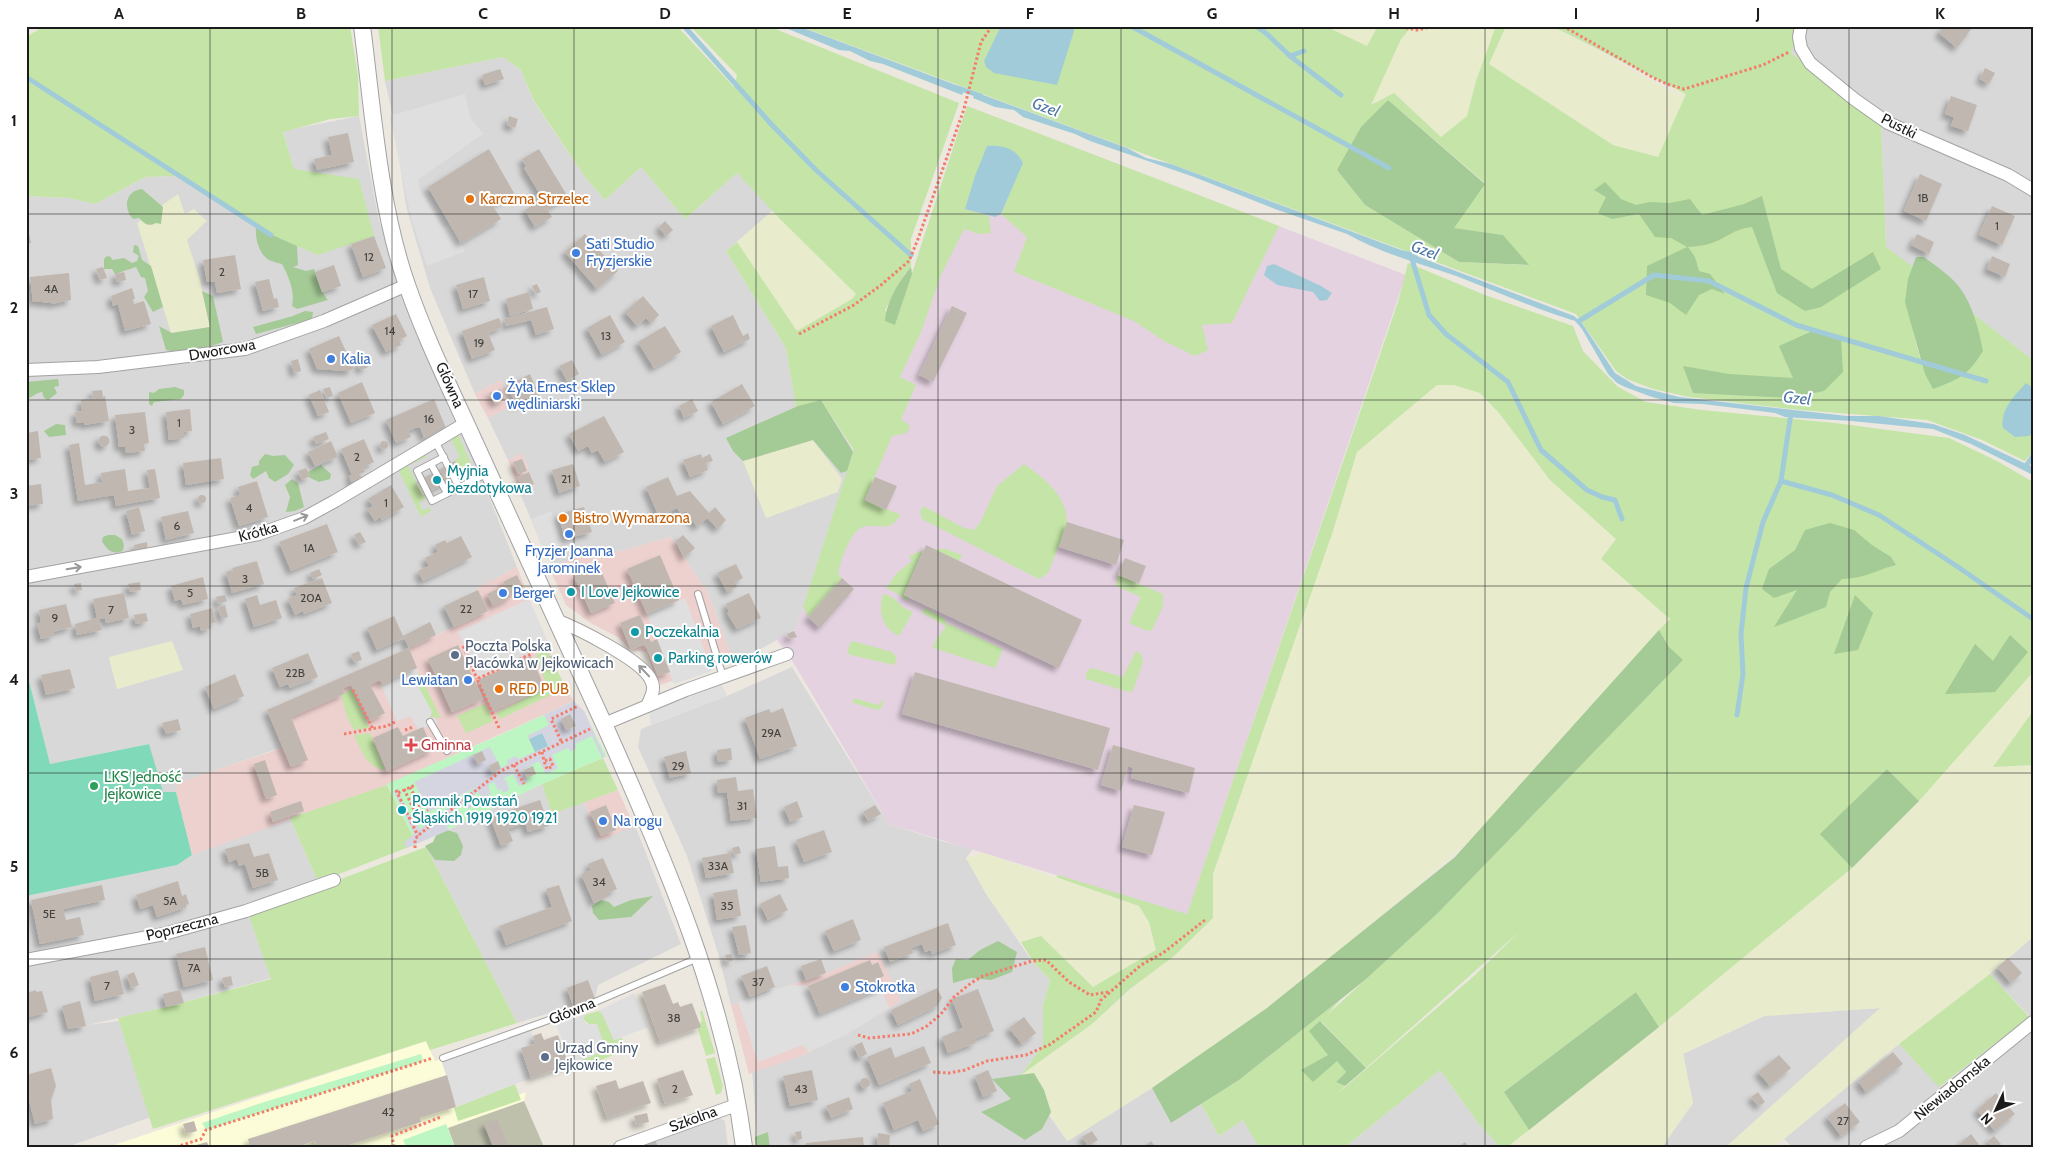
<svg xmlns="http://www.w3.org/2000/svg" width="2059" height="1173" viewBox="0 0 2059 1173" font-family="Cabin,sans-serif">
<defs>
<filter id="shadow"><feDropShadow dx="-4.5" dy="4.5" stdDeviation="2.5" flood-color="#0004"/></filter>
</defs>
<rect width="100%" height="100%" fill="#ece8e0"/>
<g fill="#d9d8d8" fill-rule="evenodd">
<polygon points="1794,26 2033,26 2033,360 1886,247 1881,122 1791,53"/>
<polygon points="503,57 521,70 534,102 585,177 605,200 641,167 685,219 737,173 774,210 726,251 786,348 796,406 821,400 854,451 796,629 734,664 706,588 701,583 671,537 610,554 608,547 552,566 544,551 520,493 535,486 522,453 508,460 488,418 512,405 500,380 475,394 430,288 406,206 394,122 385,81"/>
<path d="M 359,116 L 379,221 L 517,567 L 477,588 L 488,611 L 409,648 L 267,711 L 283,747 L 179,783 L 176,792 L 163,793 L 148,744 L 50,764 L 26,669 L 26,196 L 69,198 L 95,204 L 145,177 L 174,176 L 201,190 L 271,235 L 318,255 L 283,131 ZM 109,657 L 182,670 L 117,689 Z"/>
<polygon points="792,667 889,824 941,841 973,849 966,858 985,892 1032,961 1050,980 1043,1005 1043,1045 1021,1075 1067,1141 1152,1088 1171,1123 1201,1104 1219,1136 1243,1120 1260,1146 770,1147 768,1132 757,1137 752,1070 801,1056 847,1034 901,1001 826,973 731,1005 718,953 687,856 638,747 641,729 727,696"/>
<polygon points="542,784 552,814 584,802 600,841 635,825 681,944 598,985 595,999 517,1023 426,847 448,830"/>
<polygon points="290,818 318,882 199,918 135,935 26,956 26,896 177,865 192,855"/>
<polygon points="248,914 271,978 166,1007 88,1025 119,1021 151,1117 67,1147 26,1147 26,961"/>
<polygon points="2033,937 2033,1147 1792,1147 1784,1139 1899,1044 1940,1087 2029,1016 1990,974"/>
<polygon points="1881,1008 1726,1147 1662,1147 1693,1103 1683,1054 1764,1016"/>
<polygon points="1440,1070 1479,1124 1500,1147 1345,1147"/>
<polygon points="718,1117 725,1121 728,1147 642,1147"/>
</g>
<g fill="#edd1cf">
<polygon points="500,380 512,406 488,418 475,394"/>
<polygon points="522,453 535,486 520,493 508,460"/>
<polygon points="671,537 701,583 706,588 734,664 715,665 661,685 654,674 647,652 631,650 618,637 592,624 566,605 549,567 608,547 610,554"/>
<polygon points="517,567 527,592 526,595 551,656 549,657 561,678 564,687 574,701 385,786 192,855 176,792 178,783 282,748 267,710 409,648 488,611 477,588"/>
<polygon points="618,790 634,826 600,841 584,802"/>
<polygon points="878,952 901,1001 847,1034 801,1056 749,1074 731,1005 826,973"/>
</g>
<polygon fill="#e5d2e1" points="967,106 1406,275 1187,915 889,824 787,652 776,639 796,629"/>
<polygon fill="#fcfdd8" points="426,1041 435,1061 441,1059 456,1107 455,1108 478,1110 526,1092 524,1101 448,1128 455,1147 108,1147"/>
<polygon fill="#bfc0ac" points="524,1101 544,1147 455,1147 448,1128"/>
<g fill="#e8ebcc">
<polygon points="1325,26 1378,26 1367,46"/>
<polygon points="1412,26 1496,26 1476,81 1467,116 1441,137 1395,93 1370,105 1401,39"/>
<polygon points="1506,26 1552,26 1682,97 1637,54 1754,26 1659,157 1613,145 1489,64"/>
<polygon points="178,194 185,214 194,209 207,221 187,240 200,280 210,327 171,333 137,223"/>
<polygon points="772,211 856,294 852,299 797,331 737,242"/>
<polygon points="1437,385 1454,385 1480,393 1499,413 1550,480 1616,539 1601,559 1670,619 1478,834 1365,930 1267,1008 1152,1088 1068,1141 1021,1075 1092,1024 1213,918 1213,874 1333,531 1357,452"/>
<polygon points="813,440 842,479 838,492 766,518 743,461"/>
<polygon points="172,641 183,670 117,689 109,657"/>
<polygon points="2033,672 2033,711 1994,767 2033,765 2033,937 1990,974 1899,1044 1784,1139 1771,1146 1726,1147 1880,1008 1764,1016 1683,1054 1693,1103 1662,1147 1507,1147 1659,1027 1852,868 1923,797 1957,754"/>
<polygon points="984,853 1139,906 1149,922 1156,950 1093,987 1041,936 1021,942 988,897 966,858"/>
</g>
<g fill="#c4e5a7" fill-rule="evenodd">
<polygon points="45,26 350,26 358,75 359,116 331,119 283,132 294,169 359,179 374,236 318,255 271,235 201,190 174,176 145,177 95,204 69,198 26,196 26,37"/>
<path d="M 378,26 L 677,26 L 734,87 L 737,75 L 690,26 L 768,26 L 959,103 L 911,239 L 911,267 L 904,275 L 885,310 L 895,325 L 967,106 L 1279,226 L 1232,323 L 1202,325 L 1208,350 L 1195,356 L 1164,341 L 1134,321 L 1014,272 L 1027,237 L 1001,214 L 1023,162 L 965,209 L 989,216 L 991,233 L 979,234 L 964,229 L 941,275 L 921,332 L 900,377 L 916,385 L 901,419 L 910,426 L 907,433 L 892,436 L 865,500 L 901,515 C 888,532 885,525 867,526 C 851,527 841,560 838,574 L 842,578 L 808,617 L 803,607 L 854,450 L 821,400 L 796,407 L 786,348 L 726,251 L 737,242 L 797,331 L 852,299 L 856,294 L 781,220 L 737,173 L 685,219 L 641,167 L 605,200 L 585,177 L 534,101 L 521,70 L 503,57 L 385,81 Z"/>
<path d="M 799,26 L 1325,26 L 1367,46 L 1378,26 L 1412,26 L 1401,39 L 1371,105 L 1394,93 L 1441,137 L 1467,116 L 1476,81 L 1496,26 L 1506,26 L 1489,64 L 1613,145 L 1658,157 L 1686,94 L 1552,26 L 1801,26 L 1791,53 L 1881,122 L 1886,247 L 1913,267 C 1902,297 1917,363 1934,389 L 1979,334 L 1972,313 L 2033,360 L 2033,451 L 2025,461 L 1982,440 L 1927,420 L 1800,410 L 1689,397 L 1653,389 L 1627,379 L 1616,371 L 1576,314 ZM 1388,100 L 1485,183 L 1453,228 L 1503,235 L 1528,265 L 1459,262 L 1365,205 L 1337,170 Z"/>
<path d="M 1408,263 L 1485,295 L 1573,326 L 1583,351 L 1618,387 L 1646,402 L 1702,410 L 1835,423 L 1949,438 L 1997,461 L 2033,482 L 2033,672 L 1919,801 L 1887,769 L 1821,834 L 1852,868 L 1659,1027 L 1636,992 L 1504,1092 L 1529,1130 L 1507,1147 L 1500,1147 L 1479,1124 L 1440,1070 L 1345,1147 L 1259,1147 L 1243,1120 L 1219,1136 L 1201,1104 L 1239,1080 L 1340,1000 L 1327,1015 L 1438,913 L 1682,661 L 1669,647 L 1659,630 L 1671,618 L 1670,619 L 1601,559 L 1616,539 L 1550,480 L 1499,413 L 1480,393 L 1454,385 L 1437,385 L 1357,452 L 1333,531 L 1213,874 L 1213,918 L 1174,956 L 1130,989 L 1092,1024 L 1021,1075 L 1043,1045 L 1043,1005 L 1050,980 L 1034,963 L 1021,942 L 1041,936 L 1093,987 L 1156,950 L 1149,922 L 1139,906 L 1056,877 L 1058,875 L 1187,914 L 1398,302 ZM 1520,931 L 1474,976 L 1337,1094 L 1345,1086 L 1336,1082 L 1346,1072 L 1337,1061 L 1302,1070 L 1328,1055 L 1321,1021 L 1366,1068 Z"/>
<polygon points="458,434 473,469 469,472 461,473 455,460 460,457 450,437"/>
<polygon points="428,450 426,457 408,466 425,499 419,503 422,510 429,508 431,511 421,517 398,469"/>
<path d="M 1024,464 C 1043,477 1066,495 1067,521 C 1067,529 1062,540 1059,547 L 1059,545 L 1048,573 L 1039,579 L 922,519 L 920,512 L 923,506 L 964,528 L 974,530 L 980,523 L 997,486 Z"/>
<polygon points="933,549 946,549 962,555 959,561"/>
<polygon points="923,550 904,595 908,597 907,601 898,594 886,588 896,574 912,561 909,556"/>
<polygon points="1118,575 1163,594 1163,606 1152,630 1148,631 1129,623 1141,597 1116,586"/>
<path d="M 883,594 L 892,597 L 904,608 L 913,612 L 899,636 C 882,628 878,611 883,594 Z"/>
<polygon points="925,608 944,618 946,623 1003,649 995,668 933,648 934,643 946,626 922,613"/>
<polygon points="853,641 892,652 897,658 894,665 847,654 850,643"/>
<polygon points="547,650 550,656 549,657 561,678 565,688 500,719 496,713 547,687 536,655"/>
<polygon points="1136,651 1141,654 1143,662 1133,691 1129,692 1086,679 1086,672 1092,668 1123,677"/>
<polygon points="419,673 441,718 430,717 415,679"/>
<polygon points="352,689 369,728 354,730 347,717 341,695"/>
<polygon points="854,698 878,705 884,699 882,707 878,710 853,703"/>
<polygon points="484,704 493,721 466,733 457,716"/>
<polygon points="2033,711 2033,765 1993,767"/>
<path d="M 370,733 L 385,769 L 383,770 C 365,765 362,751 354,735 Z"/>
<polygon points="603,758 618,790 552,814 542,784"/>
<polygon points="387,785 417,844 318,882 290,818"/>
<polygon points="426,847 517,1023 430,1050 426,1041 153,1129 118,1018 166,1007 271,979 248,914"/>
<polygon points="1990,974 2029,1017 1939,1087 1899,1044"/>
<polygon points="702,1010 715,1053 706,1056 697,1026 702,1021 700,1012"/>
<polygon points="598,1011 602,1013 614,1040 622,1038 627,1049 576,1071 572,1064 594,1055 590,1025 583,1019 585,1015"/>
<polygon points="715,1057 723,1086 721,1093 716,1095 706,1059"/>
<polygon points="515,1084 521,1100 458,1121 454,1108"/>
</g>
<g fill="#a4ca96">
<polygon points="1388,100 1485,184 1454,228 1503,235 1529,265 1459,262 1365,205 1337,170 1361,127"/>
<path d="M 1605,182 L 1621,199 L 1636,205 L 1650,202 L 1669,203 L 1690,199 L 1702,215 L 1744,204 L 1762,196 L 1781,269 L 1812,289 L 1873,252 L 1881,269 L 1821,307 L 1805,311 L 1777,293 L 1752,227 C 1734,229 1728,237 1712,243 C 1704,246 1696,246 1688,247 L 1695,257 L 1699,271 L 1710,274 L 1725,294 L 1712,289 L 1699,295 L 1686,315 L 1670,303 L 1646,295 L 1647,266 L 1687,247 L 1671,238 L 1655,237 L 1639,214 L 1612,219 L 1598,213 L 1606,197 L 1594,190 Z"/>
<path d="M 142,189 L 163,207 L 161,224 L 156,223 C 148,227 145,224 139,218 L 133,219 C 123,208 125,191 142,189 Z"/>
<path d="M 256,226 L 270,234 L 297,246 L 298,265 L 293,267 L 306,271 L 314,269 L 322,292 L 328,300 L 297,309 L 292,306 C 295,291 289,277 282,264 C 278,263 273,262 269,260 C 258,253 255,238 256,226 Z"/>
<polygon points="134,245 138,246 142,260 151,266 163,307 153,312 144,297 148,291 145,278 141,277 136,267 115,274 112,269 104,269 104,259 107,256 111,257 112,260 124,258 132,263 137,261 139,256 133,252"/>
<path d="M 1916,257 L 1924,257 C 1936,266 1951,276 1960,288 C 1973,306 1979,330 1983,351 C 1968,375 1960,379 1933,389 L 1925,374 L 1905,302 L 1908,279 Z"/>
<path d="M 911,267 L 912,274 L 895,325 L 885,321 C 886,302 899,281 911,267 Z"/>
<path d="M 202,291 L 213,296 L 223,342 C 205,348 184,355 166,350 L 159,326 L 172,333 L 210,327 Z"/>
<polygon points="305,311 313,312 312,319 256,334 253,327 293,316"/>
<polygon points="1817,329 1841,339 1843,372 1824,391 1789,398 1693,393 1683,366 1729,374 1793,378 1779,346"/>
<polygon points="58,379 59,386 54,387 57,393 48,400 44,398 42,392 38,393 26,400 26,382"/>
<polygon points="175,387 184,390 184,395 181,399 154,402 152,406 149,404 149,392 154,393 159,389"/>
<polygon points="821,400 853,452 847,471 841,473 813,440 743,461 733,451 726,438 798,406"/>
<polygon points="56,424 65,425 66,435 49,437 44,431"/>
<polygon points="265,454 273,456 285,455 294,465 288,474 275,482 269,478 266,471 253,479 250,475 252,467 259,465 259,461"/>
<polygon points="321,465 331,474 330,479 319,482 308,477 310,476 308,472"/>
<polygon points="292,479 298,483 304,507 295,511 286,512 290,497 285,485"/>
<path d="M 1830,523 L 1854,530 L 1872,545 L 1891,557 L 1896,565 C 1876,570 1863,579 1842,579 L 1830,592 L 1826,607 L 1774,627 L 1797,590 L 1774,598 L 1762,589 L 1769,569 L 1795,550 L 1805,530 Z"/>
<path d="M 108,535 L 115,535 L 122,539 L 124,545 L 123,551 C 112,555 107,550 102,541 L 103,537 Z"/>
<polygon points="1855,595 1873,613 1858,650 1834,654"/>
<polygon points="1659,630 1669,647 1683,660 1438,913 1365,980 1239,1080 1171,1123 1152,1088 1267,1008 1455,857"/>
<polygon points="2010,635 2028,652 1995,692 1945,694 1975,644 1993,661"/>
<polygon points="1887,769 1919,801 1852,868 1820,834"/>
<polygon points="447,830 457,833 463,846 461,855 454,861 435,860 425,846 433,842 437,833"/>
<polygon points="653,896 631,917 599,920 593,913 592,906 601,900 609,902 614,907 631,900"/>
<polygon points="998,941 1017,952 1012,972 991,980 971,978 953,983 952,968 956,959 968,960 980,950"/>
<polygon points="1636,992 1659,1027 1529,1130 1504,1092"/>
<polygon points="1320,1021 1366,1068 1345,1086 1336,1082 1346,1072 1337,1061 1313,1082 1301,1070 1328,1055 1309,1031"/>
<polygon points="1034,1073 1044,1090 1051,1112 1042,1129 1025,1140 981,1112 1011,1099 992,1079"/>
<polygon points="768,1132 770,1147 756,1147 755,1137"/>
</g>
<g fill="#bdf6c3">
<polygon points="574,701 592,728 607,756 542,784 428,839 415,840 387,784 498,736"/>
<polygon points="421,1054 423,1061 206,1130 202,1123 258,1104"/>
<polygon points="446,1124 455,1147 406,1147 403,1140"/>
</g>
<polygon fill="#80d9b9" points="26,669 50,764 149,744 163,792 176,792 192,855 177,865 26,896"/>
<g fill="#dfdfdf">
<polygon points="465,94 470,117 483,134 419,179 418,186 442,227 450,224 465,251 427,266 411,218 390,116"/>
<polygon points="551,511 563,544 544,551 531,519"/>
<polygon points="685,598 712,671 674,684 647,614"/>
<polygon points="529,599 549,644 479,677 458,632"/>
<polygon points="417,668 419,673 415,680 432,712 430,717 435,718 438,723 418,730 411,716 397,721 381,685"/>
<polygon points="721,683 727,696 651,725 649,711"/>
<polygon points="791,985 808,986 820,1014 881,988 889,1008 847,1034 809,1052 803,1045 758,1062 738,1002"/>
<polygon points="634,993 648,1027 614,1040 602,1013 598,1011"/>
<polygon points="586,1014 583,1019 587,1024 597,1024 606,1050 572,1064 556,1025"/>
<polygon points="530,1028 535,1044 521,1049 531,1078 456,1107 441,1059"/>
</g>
<polygon fill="#d5d5e2" points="574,701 584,711 605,757 602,758 592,736 575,744 577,748 570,752 568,748 552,755 558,768 546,774 539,761 524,770 527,778 527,782 524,784 519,786 513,774 504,778 507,782 509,790 503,793 501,789 498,791 494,782 488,785 491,794 488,795 491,799 484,802 478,792 471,797 474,806 468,809 464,803 451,812 455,821 446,826 449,830 407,848 404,843 414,834 394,792 396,790 399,789 402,793 399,795 409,816 412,815 420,829 476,787 429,812 414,782 490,747 501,768 508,764 507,760 516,756 518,759 548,746 542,733 529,739 527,736 549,725 544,715"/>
<g fill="#a2cbd9">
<polygon points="781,26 798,26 956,85 965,88 962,95 883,64 870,61 850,51 839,50"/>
<polygon points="1001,26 1073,26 1074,31 1057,85 994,73 986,67 984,61"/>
<path d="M 975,92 L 1127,148 L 1146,158 L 1171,164 L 1401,250 L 1411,252 L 1419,257 L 1574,316 L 1582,323 L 1615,373 L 1636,386 L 1679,397 L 1847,416 L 1879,416 L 1933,424 L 1965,435 L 2024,463 L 2033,467 L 2033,475 L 1971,444 L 1933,429 L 1851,421 L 1785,417 L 1775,413 L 1703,404 L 1674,403 L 1652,397 L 1625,387 L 1617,383 L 1608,374 L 1582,329 L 1575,321 C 1535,309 1498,292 1459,277 C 1422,264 1382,254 1347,234 L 1275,209 L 1194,177 L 1090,141 L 1075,134 L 1023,117 L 1014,110 L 995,107 L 973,98 Z"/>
<path d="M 987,146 C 1002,145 1016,148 1023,163 L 1001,214 L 995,217 L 965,209 L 975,176 Z"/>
<polygon points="1274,264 1321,286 1332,293 1327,300 1320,301 1313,292 1277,285 1264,275 1267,266"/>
<path d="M 2026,383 L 2033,388 L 2033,432 L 2029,436 L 2015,437 L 2003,428 C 2000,410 2014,396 2026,383 Z"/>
<polygon points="542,733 548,746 535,752 529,739"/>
</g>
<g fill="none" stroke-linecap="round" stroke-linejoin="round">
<g stroke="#a2cbd9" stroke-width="5">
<polyline points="684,26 772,125 816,170 911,255"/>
<polyline points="1131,26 1389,168"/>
<polyline points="1256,26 1267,34 1290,56 1341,95"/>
<polyline points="1290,56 1304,51"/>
<polyline points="26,77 271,235"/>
<polyline points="958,88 981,96"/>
<polyline points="1411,256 1429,315 1446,334 1508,382 1541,450 1587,490 1602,497 1615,500 1622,519"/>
<polyline points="1579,321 1654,275 1709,281 1796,325 1986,381"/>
<polyline points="2026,466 2033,456"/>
<polyline points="1781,481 1832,495 1879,515 1958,567 2033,619"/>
<polyline points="1737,715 1743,674 1741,634 1746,588 1763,522 1781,481 1791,413"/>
</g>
</g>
<g fill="#c0b8b0" filter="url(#shadow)">
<polygon points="1944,26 1970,26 1972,28 1957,48 1939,33"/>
<polygon points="1985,68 1995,73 1989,84 1980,79"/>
<polygon points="500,69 504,79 485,85 482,75"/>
<polygon points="1951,96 1977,105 1968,131 1951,126 1954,117 1945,114"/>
<polygon points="509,116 518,119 515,128 507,125"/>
<polygon points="348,133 354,162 317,170 314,159 332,155 328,137"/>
<polygon points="489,149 514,193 493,206 501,219 461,243 428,187"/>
<polygon points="539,149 568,197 547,209 552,217 535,227 525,210 543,199 524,168 526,166 522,159"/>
<polygon points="1920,174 1942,184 1926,221 1904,211"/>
<polygon points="1992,206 2015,216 2002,245 1979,235"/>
<polygon points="26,220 31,243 26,244"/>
<polygon points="665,221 673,230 666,236 659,227"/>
<polygon points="585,234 618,271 597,289 565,252"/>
<polygon points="1917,234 1934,242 1929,254 1911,245"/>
<polygon points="374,236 386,268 363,277 351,244"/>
<polygon points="235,255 241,289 217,293 215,282 207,282 203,260"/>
<polygon points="1992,256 2010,264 2005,277 1987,269"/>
<polygon points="334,265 341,286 322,292 315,272"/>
<polygon points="103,267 107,278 100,280 96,269"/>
<polygon points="124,272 126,280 117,282 115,274"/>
<polygon points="69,273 71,300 52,304 51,302 42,303 42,301 33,302 30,277"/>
<polygon points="484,277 490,301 463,309 456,285"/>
<polygon points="269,279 274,299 277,298 279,307 263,311 255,282"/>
<polygon points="537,284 541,292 536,294 532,286"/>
<polygon points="132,288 135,299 133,299 134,304 144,301 151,324 125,331 118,304 113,306 111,296"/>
<polygon points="529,292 533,309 510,316 506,299"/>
<polygon points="643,296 659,315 651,323 646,318 637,326 625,312"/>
<polygon points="952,306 967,313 933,382 919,375"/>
<polygon points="547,307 554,329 536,335 531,320 506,326 504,319"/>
<polygon points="396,314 407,336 399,340 401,345 386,352 372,325"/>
<polygon points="610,315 625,342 602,355 587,328"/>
<polygon points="733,315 743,336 748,333 750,339 724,352 711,326"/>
<polygon points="499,318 503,327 488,333 495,350 472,359 462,331"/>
<polygon points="665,326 681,352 654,368 638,342"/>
<polygon points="339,336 354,369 348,371 317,369 309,349"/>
<polygon points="298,359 301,371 294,373 291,361"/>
<polygon points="364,360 368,367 361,370 357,363"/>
<polygon points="572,360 579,374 567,381 559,366"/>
<polygon points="530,374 539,395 517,405 506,386"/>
<polygon points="362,382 375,413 351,423 338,393"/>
<polygon points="742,384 755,406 723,424 711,402"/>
<polygon points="330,387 333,396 327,398 323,389"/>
<polygon points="500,389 505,399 495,404 489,393"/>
<polygon points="102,390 103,397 105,396 109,421 84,425 84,422 77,423 75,412 82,411 81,400 93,398 92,391"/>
<polygon points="320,390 329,412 318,416 309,395"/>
<polygon points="434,399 446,428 424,438 420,427 415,428 408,431 411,437 396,443 386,420"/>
<polygon points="692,399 698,411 684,418 679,406"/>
<polygon points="190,409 192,431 184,432 184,438 169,440 166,412"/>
<polygon points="145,412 149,443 144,444 145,451 126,453 125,447 119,447 115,415"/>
<polygon points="604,416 624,452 605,462 598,450 592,453 588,446 578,451 569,434"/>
<polygon points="38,431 41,458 26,460 26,433"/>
<polygon points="326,432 329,439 316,444 313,437"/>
<circle cx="104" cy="441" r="5.5"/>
<polygon points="364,439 374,462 363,467 365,472 359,474 364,481 354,488 349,476 352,475 341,449"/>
<circle cx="384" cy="445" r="4"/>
<polygon points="331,441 338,457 315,466 308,452"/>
<polygon points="79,443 85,485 102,482 101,473 125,469 128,491 150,488 147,470 155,469 160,498 116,506 114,495 78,501 69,445"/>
<polygon points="701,454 702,458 710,454 713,461 706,463 708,470 690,477 683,460"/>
<polygon points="221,458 224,479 186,485 183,463"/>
<polygon points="522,459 527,471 518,474 513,462"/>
<polygon points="455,461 462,474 423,495 416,482"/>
<polygon points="573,464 580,486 559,493 552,470"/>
<polygon points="306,468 310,476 302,480 298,471"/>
<polygon points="529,472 534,484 523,489 518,477"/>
<polygon points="668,477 677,496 690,491 709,513 715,507 726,520 718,529 707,518 697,527 686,511 681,514 677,508 659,517 646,487"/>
<polygon points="875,477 897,486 886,510 865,500"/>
<polygon points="257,481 268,517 239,526 230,498 240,495 238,487"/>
<polygon points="41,484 43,504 26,506 26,486"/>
<polygon points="391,485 404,507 382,520 380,517 375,521 367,509 373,506 368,499"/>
<circle cx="202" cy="499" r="4"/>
<polygon points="139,507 145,531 132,535 126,511"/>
<polygon points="584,507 592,532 565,539 558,514"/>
<polygon points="188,511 194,533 166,540 161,517"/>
<polygon points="1067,522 1124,540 1116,565 1059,547"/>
<polygon points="327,524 338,552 291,571 279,542"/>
<polygon points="360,532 366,542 359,545 354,535"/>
<polygon points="683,535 695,548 684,558 676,541"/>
<polygon points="461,536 472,557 423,581 418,571 429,566 425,558 438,552 435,545 445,540 447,543"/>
<polygon points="147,542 148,550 136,553 134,545"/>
<polygon points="926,545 1082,620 1059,668 904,595"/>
<polygon points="660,555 679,600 647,614 627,569"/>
<polygon points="1125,558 1146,566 1139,583 1118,575"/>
<polygon points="257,561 264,584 232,593 226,572 233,570 232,568"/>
<polygon points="736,564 743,578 735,582 737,587 727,592 717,573"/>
<polygon points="599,566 615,603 591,613 574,576"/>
<polygon points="319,569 322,575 313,579 310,573"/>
<polygon points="517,575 523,587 510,594 511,597 493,606 487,594 505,585 503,582"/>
<polygon points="203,577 208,599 183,605 181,599 175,601 171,586"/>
<polygon points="322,578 332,603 304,614 303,611 295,615 288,599 297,595 294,588"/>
<polygon points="842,578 854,589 820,628 808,617"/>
<polygon points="140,582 141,590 130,592 128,584"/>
<polygon points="81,583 82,590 76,591 74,584"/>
<polygon points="478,590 488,611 454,627 444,606"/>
<polygon points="124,593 129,618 106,623 105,618 99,619 102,630 77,635 75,624 97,618 93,599"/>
<polygon points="749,593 761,618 737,629 727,613 729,612 726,604"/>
<polygon points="225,595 227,601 218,604 216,597"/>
<polygon points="257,595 260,605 276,600 282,618 254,627 245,599"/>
<polygon points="66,604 72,627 53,632 54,636 41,639 37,624 41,623 39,610"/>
<polygon points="225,605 228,617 222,619 218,607"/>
<polygon points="212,608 216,622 210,624 211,628 201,631 200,626 193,628 190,614"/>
<polygon points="146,613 148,621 136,624 134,615"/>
<polygon points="640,615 651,642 657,639 670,672 658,676 645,644 631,650 620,623"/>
<polygon points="394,616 403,636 430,622 436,635 409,648 404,638 377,650 367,628"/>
<polygon points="794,631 797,637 789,639 787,634"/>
<polygon points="458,645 483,699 452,712 428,659"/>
<polygon points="409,648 417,668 382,684 380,680 370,685 385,713 370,721 351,685 343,688 344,694 291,717 308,760 291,767 267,710"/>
<polygon points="359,651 362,660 354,662 351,654"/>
<polygon points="308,653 318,677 290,688 288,684 280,687 272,668"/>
<polygon points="553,655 557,664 553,666 549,657"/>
<polygon points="531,656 545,688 493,711 478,680"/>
<polygon points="70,669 75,688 46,695 41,675"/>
<polygon points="915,672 1110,728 1098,770 902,714"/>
<polygon points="235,674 244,696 214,709 205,687"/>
<polygon points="783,708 797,746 760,759 745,718 769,709 771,713"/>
<polygon points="570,714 576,726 566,730 561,719"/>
<polygon points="178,719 181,730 166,734 162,723"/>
<polygon points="398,727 403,736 423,727 433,750 387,771 373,738"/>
<polygon points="1113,745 1195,768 1189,793 1131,778 1133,768 1128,766 1121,791 1101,785"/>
<polygon points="731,748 732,760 718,762 717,750"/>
<polygon points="482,751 486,760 478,764 473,755"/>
<polygon points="686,751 691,773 670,778 664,757"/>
<polygon points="265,760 277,795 266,799 254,764"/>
<polygon points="498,761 501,769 492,773 489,766"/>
<polygon points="533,766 536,774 527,778 524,770"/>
<polygon points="736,777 738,791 753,789 757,818 731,821 727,792 718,793 717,780"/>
<polygon points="540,800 549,826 528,832 525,823 508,829 513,841 501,846 490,817"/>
<polygon points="301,801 304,811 273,822 270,812"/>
<polygon points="797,801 803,817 790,822 784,807"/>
<polygon points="606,805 616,830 601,836 590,812"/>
<polygon points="875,805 881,814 868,821 863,812"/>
<polygon points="1134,805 1165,812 1152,855 1122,847"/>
<polygon points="824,830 832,852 804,862 796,840"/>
<polygon points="249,843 254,857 269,853 278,880 253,888 245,864 239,866 237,859 229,862 225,849"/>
<polygon points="739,846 741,853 734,855 732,848"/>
<polygon points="775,846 778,867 788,866 789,878 761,882 756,849"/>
<polygon points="730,853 734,873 706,878 702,858"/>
<polygon points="603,858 617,889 606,894 607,897 594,903 581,874 591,870 588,864"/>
<polygon points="178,881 182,896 186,894 189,904 186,905 187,907 157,917 153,905 140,909 136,895"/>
<polygon points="102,885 105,900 63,909 66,920 80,917 84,935 40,944 31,900"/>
<polygon points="559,885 572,921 506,945 499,926 552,907 546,889"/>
<polygon points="737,889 741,916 717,920 713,893"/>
<polygon points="780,894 788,910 768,920 760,904"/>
<polygon points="853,919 861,940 834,951 825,931"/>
<polygon points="948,923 956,945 932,954 931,950 925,952 922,944 911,948 913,953 890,962 884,947"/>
<polygon points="746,925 751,953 739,955 732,927"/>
<polygon points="205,947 213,980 184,987 176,954"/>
<polygon points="732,954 733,961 727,962 725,955"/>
<polygon points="2008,958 2022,973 2011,983 1997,967"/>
<polygon points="821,959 826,973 806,980 801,966"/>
<polygon points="870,960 872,965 878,962 884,976 877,979 881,988 820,1014 808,986"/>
<polygon points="767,966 775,987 750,997 741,976"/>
<polygon points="118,970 124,994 95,1001 90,977"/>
<polygon points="134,972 139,985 131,988 127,975"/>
<polygon points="231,976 233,985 225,987 222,978"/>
<polygon points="588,980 595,999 573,1006 567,988"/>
<polygon points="665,984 673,1004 678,1002 680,1007 692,1003 701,1027 660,1042 642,992"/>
<polygon points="937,988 942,998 937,1006 898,1025 891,1010"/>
<polygon points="978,989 994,1031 974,1039 976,1043 948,1053 942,1037 963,1028 952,999"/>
<polygon points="36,990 36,992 42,991 48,1012 26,1018 26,993"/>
<polygon points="180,990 184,1003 166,1007 163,994"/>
<polygon points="80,1001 86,1026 68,1029 62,1006"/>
<polygon points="1024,1017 1036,1033 1022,1044 1009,1028"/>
<polygon points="541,1033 544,1040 558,1035 569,1065 531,1078 521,1048 535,1044 533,1036"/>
<polygon points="862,1042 867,1054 859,1058 854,1046"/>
<polygon points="924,1046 931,1063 879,1085 867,1057 891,1047 895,1058"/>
<polygon points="1893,1052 1903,1064 1866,1092 1858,1081"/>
<polygon points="1779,1055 1791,1068 1770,1086 1758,1072"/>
<polygon points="51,1068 56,1086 51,1100 53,1119 35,1124 26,1087 26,1075"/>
<polygon points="683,1070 693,1095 665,1104 657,1079"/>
<polygon points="812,1070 818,1100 790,1106 783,1076"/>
<polygon points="988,1070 997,1091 983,1097 975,1076"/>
<polygon points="447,1075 456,1107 420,1118 421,1122 343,1147 317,1147 315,1141 296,1147 250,1147 248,1139"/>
<circle cx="865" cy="1083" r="5"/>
<polygon points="920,1079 939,1124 923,1131 918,1120 894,1130 883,1103 912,1091 909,1084"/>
<polygon points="616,1080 619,1089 643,1081 651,1103 607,1118 596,1086"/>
<polygon points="1758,1092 1765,1102 1759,1106 1751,1097"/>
<polygon points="1996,1093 2015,1114 1995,1131 1977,1110"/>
<polygon points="849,1097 853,1109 831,1118 826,1106"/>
<polygon points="1845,1103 1860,1122 1841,1136 1827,1117"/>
<polygon points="647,1113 649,1122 636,1125 634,1116"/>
<polygon points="497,1119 509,1147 493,1147 484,1124"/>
<polygon points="194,1121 197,1131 186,1134 183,1124"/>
<polygon points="801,1131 802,1139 797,1140 795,1132"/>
<polygon points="1092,1131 1098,1140 1088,1146 1082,1137"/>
<polygon points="878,1133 890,1135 889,1147 877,1147"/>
<polygon points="1971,1134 1981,1147 1956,1147"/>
<polygon points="1994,1136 2001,1144 1998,1147 1993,1147 1988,1141"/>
<polygon points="863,1137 864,1147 806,1147 806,1143"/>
<polygon points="655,1139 658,1147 647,1147 645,1143"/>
<polygon points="1151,1141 1154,1145 1146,1147 1145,1146"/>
<polygon points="207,1142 209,1147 193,1147 193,1146"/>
<polygon points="1465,1142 1469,1147 1458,1147"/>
</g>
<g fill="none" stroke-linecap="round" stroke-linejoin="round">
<g stroke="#a2a2a2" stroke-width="8">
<g id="service">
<polyline points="435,441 459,487"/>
<polyline points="444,457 417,471 432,501 488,473"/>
<polyline points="431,464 447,493"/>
<polyline points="698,594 723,677"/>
<polyline points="430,722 447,751"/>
<polyline points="443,1058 574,1011 698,958"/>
</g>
</g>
<g stroke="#a2a2a2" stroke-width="14">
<g id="minor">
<polyline points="1801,26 1799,37 1801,48 1810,63 1854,99 1888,123 2008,175 2033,190"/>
<polyline points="26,370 98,367 245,349 324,321 407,285"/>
<polyline points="26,577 259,534 304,518 335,501 466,423"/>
<path d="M 556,620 C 577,628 642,660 651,680 C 656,689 651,697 647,706"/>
<polyline points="604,724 686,690 787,654"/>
<polyline points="26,960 164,934 246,911 334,880"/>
<polyline points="620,1147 739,1104"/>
<polyline points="1866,1147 1899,1131 2033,1022"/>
</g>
</g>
<g stroke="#a2a2a2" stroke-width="18">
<path id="tertiary" d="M 362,26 C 373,111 379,205 407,285 C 426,340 452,392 476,445 C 520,541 564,637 608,733 C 667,865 726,1002 744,1147"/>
</g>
<g stroke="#f47c6a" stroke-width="3" stroke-dasharray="2.5 2.5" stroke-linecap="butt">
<polyline points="1396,26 1417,30 1435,26"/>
<polyline points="1563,26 1652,77 1667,84 1684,89 1763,65 1789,52"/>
<polyline points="799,334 854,305 881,285 909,261 918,239 964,109 981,42 992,26"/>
<polyline points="463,646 477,679"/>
<polyline points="469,660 478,656"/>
<polyline points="353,690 373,729"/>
<polyline points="499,728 477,679 531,654"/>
<polyline points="405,730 413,727"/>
<polyline points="344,734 387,726 397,721"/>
<polyline points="561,741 551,719 578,706"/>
<path d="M 542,752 C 543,758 545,764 547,769 L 553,766 L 550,759 L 544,761"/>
<polyline points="514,765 524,784"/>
<polyline points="410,787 423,813"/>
<polyline points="404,789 417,816"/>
<polyline points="396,790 418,836"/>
<polyline points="398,793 415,785"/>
<polyline points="414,818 428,810"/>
<polyline points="415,848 415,839 421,833 501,771 590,729"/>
<polyline points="858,1035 869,1038 911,1034 927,1026 941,1014 954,997 971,983 983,976 1032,961 1046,960 1069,982 1090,995 1108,992"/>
<polyline points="933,1072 949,1073 965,1070 987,1061 1026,1055 1049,1045 1096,1012 1101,1000 1141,965 1163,953 1205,920"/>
<polyline points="176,1147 201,1139 206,1130 433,1058"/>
<polyline points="394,1147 392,1136 441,1117"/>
</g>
<use href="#service" stroke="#fff" stroke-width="6"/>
<use href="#minor" stroke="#fff" stroke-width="12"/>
<use href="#tertiary" stroke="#fff" stroke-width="16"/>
</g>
<defs><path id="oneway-shaft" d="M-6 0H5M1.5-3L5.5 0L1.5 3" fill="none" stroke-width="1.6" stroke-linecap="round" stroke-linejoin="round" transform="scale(1.25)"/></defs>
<g stroke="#989898">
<use href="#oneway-shaft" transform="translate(301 518) rotate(-22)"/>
<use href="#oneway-shaft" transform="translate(74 568) rotate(-10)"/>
<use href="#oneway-shaft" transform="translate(644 671) rotate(-134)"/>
</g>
<path fill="none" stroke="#1b1b1b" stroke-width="1" stroke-opacity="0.55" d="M 210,26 L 210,1147M 392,26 L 392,1147M 574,26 L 574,1147M 756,26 L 756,1147M 938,26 L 938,1147M 1121,26 L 1121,1147M 1303,26 L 1303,1147M 1485,26 L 1485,1147M 1667,26 L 1667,1147M 1849,26 L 1849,1147M 26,214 L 2033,214M 26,400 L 2033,400M 26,586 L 2033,586M 26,773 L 2033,773M 26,959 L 2033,959"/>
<g fill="#e8710a" stroke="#fff" stroke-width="2">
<circle cx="470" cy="199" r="5"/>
<circle cx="563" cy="518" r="5"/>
<circle cx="499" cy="689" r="5"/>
</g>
<g fill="#3f7fe0" stroke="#fff" stroke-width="2">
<circle cx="576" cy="253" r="5"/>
<circle cx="331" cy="359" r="5"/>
<circle cx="497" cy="396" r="5"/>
<circle cx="569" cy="534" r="5"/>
<circle cx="503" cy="593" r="5"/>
<circle cx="468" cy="680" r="5"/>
<circle cx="603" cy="821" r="5"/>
<circle cx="845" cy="987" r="5"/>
</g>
<g fill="#0f9aa8" stroke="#fff" stroke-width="2">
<circle cx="437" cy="480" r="5"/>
<circle cx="571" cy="592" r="5"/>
<circle cx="635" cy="632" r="5"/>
<circle cx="658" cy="658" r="5"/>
<circle cx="402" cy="810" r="5"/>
</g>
<g fill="#5c6f8a" stroke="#fff" stroke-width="2">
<circle cx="455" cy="655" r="5"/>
<circle cx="545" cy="1057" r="5"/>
</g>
<path fill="#e0444e" stroke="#fff" stroke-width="2" d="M408.5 737.5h5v5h5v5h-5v5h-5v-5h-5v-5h5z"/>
<circle fill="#2e9e5b" stroke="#fff" stroke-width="2" cx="94" cy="786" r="5"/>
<g text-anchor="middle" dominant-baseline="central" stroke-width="4" stroke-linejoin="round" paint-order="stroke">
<g font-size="12" fill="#444240">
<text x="1923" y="197">1B</text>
<text x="1997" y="225">1</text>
<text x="369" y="256">12</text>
<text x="222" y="271">2</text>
<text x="51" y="288">4A</text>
<text x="473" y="293">17</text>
<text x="390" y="330">14</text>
<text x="606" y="335">13</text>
<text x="479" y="342">19</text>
<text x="429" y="418">16</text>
<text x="179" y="422">1</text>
<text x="132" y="429">3</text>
<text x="357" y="456">2</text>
<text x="566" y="478">21</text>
<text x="386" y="502">1</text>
<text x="249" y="507">4</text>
<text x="177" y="525">6</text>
<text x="309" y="547">1A</text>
<text x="245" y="578">3</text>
<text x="190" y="592">5</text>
<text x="311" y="597">20A</text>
<text x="466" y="608">22</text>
<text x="111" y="609">7</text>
<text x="55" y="617">9</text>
<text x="295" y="672">22B</text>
<text x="771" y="732">29A</text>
<text x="678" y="765">29</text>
<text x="742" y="805">31</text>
<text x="718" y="865">33A</text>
<text x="262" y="872">5B</text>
<text x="599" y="881">34</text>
<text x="170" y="900">5A</text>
<text x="727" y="905">35</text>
<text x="49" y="913">5E</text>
<text x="194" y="967">7A</text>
<text x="758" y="981">37</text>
<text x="107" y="985">7</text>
<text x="674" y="1017">38</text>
<text x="675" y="1088">2</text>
<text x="801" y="1088">43</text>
<text x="388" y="1111">42</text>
<text x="1843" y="1120">27</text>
</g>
<g font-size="15" fill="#1b1b1b" stroke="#fff">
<text transform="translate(1899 126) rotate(27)">Pustki</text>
<text transform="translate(222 350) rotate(-10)">Dworcowa</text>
<text transform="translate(450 385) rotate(66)">Główna</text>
<text transform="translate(258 532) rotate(-15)">Krótka</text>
<text transform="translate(182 927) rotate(-14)">Poprzeczna</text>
<text transform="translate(572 1011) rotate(-22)">Główna</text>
<text transform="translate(1952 1088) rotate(-39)">Niewiadomska</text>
<text transform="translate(693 1119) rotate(-20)">Szkolna</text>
</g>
<g font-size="15" fill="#c56008" stroke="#fff" text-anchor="start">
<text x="480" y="199">Karczma Strzelec</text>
<text x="573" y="518">Bistro Wymarzona</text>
<text x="509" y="689">RED PUB</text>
</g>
<g font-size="15" fill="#366cbe" stroke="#fff" text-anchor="start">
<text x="586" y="244">Sati Studio<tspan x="586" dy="17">Fryzjerskie</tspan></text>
<text x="341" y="359">Kalia</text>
<text x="507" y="387">Żyła Ernest Sklep<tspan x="507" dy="17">wędliniarski</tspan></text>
<text x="569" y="551" text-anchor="middle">Fryzjer Joanna<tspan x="569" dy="17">Jarominek</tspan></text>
<text x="513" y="593">Berger</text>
<text x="458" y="680" text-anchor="end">Lewiatan</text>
<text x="613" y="821">Na rogu</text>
<text x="855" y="987">Stokrotka</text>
</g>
<g font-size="15" fill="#0d838f" stroke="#fff" text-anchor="start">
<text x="447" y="471">Myjnia<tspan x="447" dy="17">bezdotykowa</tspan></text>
<text x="581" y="592">I Love Jejkowice</text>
<text x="645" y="632">Poczekalnia</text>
<text x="668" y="658">Parking rowerów</text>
<text x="412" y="801">Pomnik Powstań<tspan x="412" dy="17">Śląskich 1919 1920 1921</tspan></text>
</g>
<g font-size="15" fill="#4e5e75" stroke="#fff" text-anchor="start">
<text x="465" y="646">Poczta Polska<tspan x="465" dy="17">Placówka w Jejkowicach</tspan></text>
<text x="555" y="1048">Urząd Gminy<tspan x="555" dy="17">Jejkowice</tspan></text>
</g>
<g font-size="15" fill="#be3a42" stroke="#fff" text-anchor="start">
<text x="421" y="745">Gminna</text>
</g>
<g font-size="15" fill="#27864d" stroke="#fff" text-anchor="start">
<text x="104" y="777">LKS Jedność<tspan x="104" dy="17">Jejkowice</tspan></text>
</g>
<g font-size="16" font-style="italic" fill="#4c76a5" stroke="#fff">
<text transform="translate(1046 107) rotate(21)">Gzel</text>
<text transform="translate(1425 250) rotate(21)">Gzel</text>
<text transform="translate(1797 398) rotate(6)">Gzel</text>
</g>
</g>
<rect width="2059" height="1173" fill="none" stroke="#ffffff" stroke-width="55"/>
<g transform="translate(1996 1110) rotate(226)" stroke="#ffffff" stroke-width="4" paint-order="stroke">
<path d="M0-4L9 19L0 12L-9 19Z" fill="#1b1b1b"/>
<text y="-8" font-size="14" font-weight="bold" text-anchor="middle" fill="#1b1b1b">N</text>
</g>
<rect x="28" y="28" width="2004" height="1118" fill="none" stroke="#1b1b1b" stroke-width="2"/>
<g font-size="16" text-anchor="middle" font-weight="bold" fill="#1b1b1b">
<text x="119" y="19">A</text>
<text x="301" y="19">B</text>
<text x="483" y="19">C</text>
<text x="665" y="19">D</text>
<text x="847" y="19">E</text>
<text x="1030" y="19">F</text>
<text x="1212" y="19">G</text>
<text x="1394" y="19">H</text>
<text x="1576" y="19">I</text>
<text x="1758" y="19">J</text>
<text x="1940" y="19">K</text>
<text x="14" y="126">1</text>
<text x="14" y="313">2</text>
<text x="14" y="499">3</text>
<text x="14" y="685">4</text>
<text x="14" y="872">5</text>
<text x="14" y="1058">6</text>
</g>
</svg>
